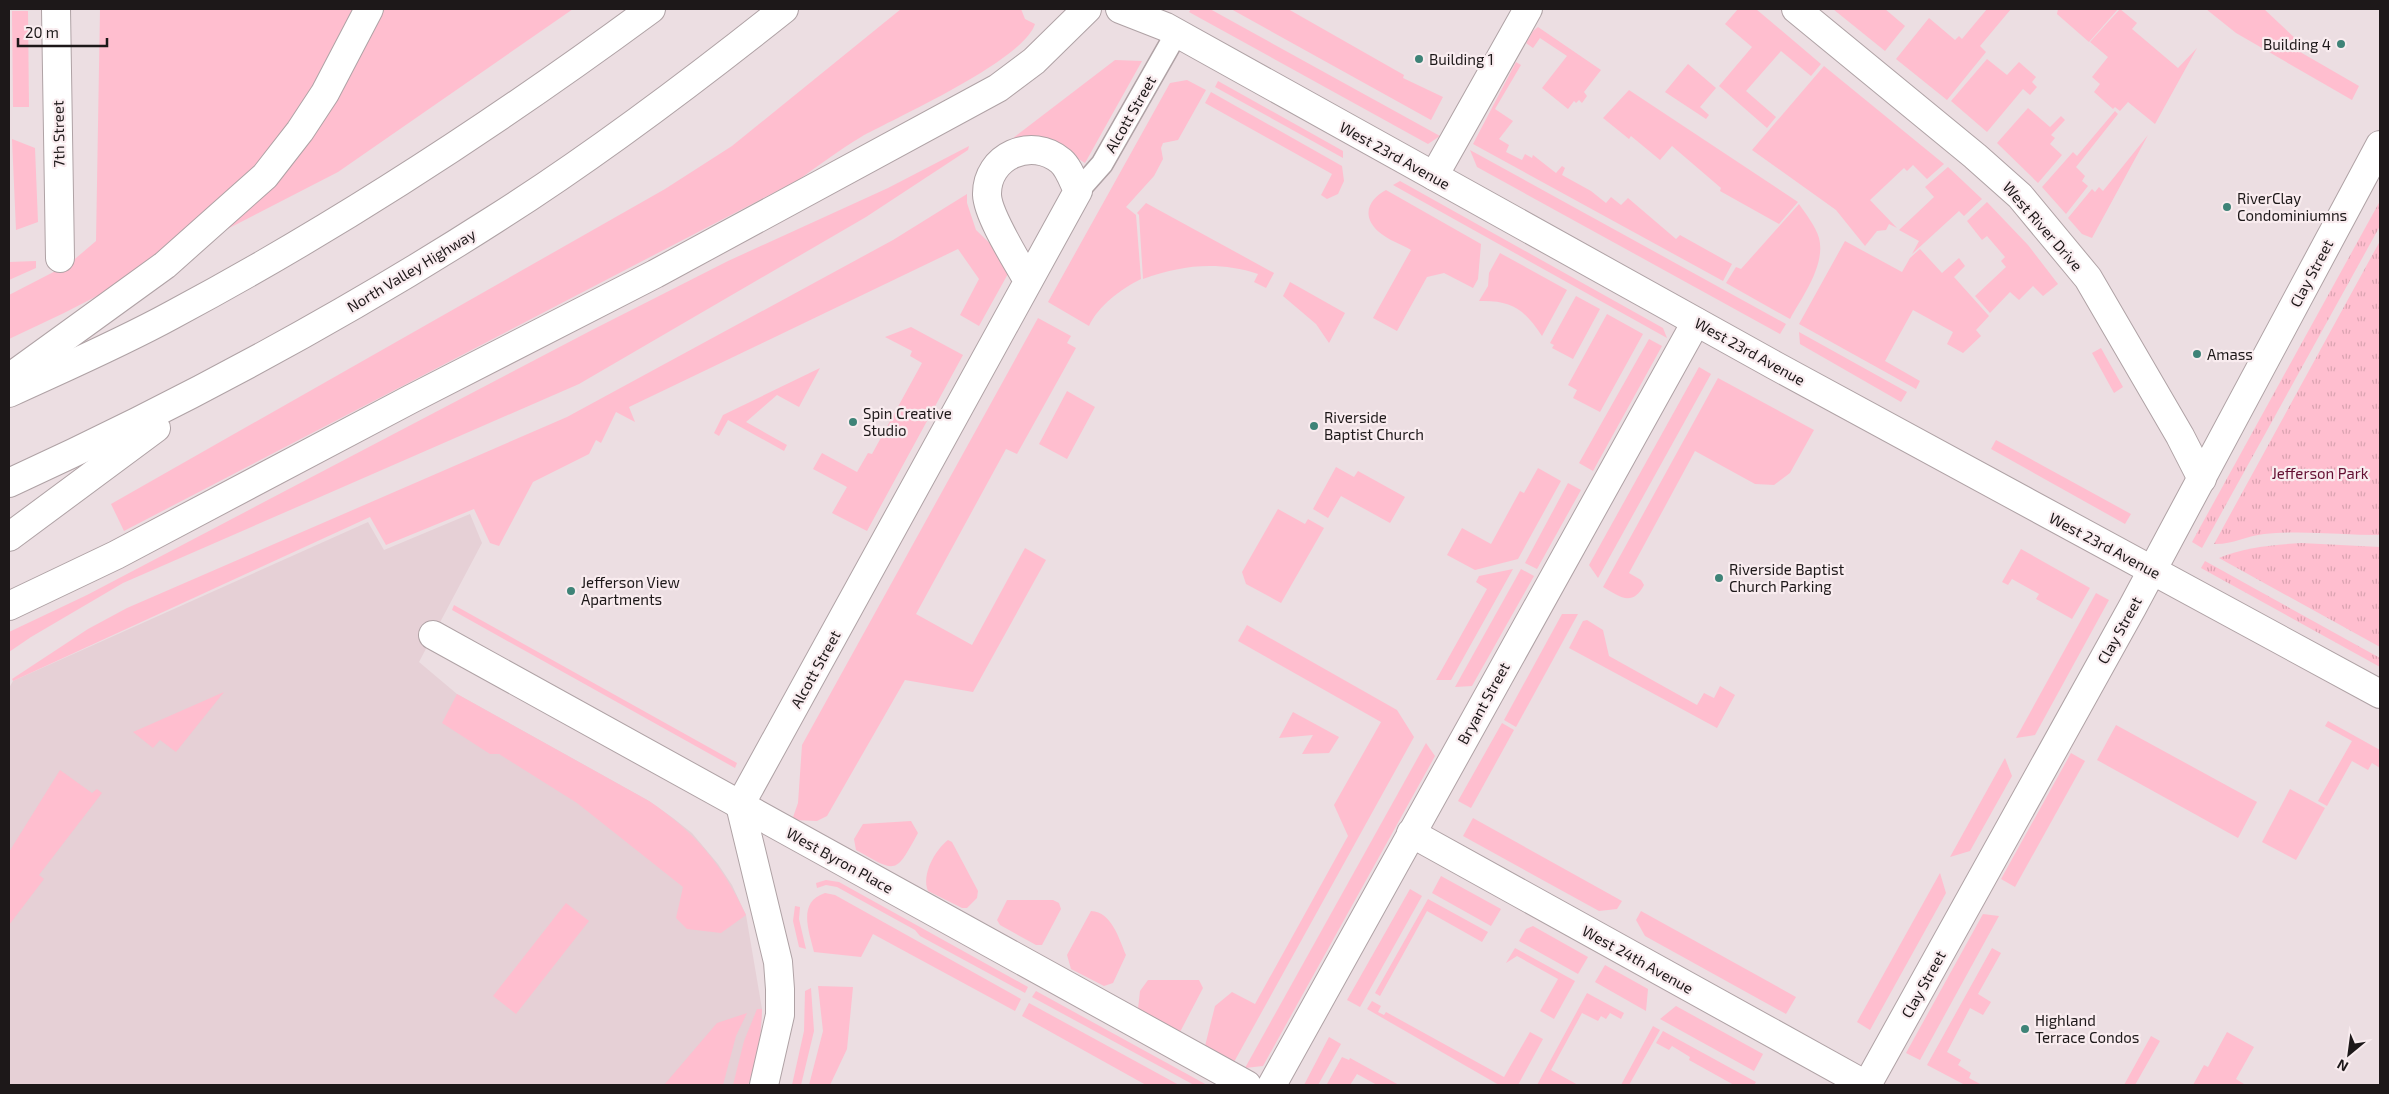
<svg xmlns="http://www.w3.org/2000/svg" width="2389" height="1094" viewBox="0 0 2389 1094" font-family="'Exo 2',sans-serif">
<defs>
<pattern id="park-tufts" width="24" height="20" patternUnits="userSpaceOnUse" patternTransform="scale(1.25)"><rect width="24" height="20" fill="#ffbecf"/><path d="M3 7l-1-3M5 7V3M7 7l1-3M15 17l-1-3M17 17v-4M19 17l1-3" fill="none" stroke="#daa3b1"/></pattern>
</defs>
<rect width="100%" height="100%" fill="#ecdee2"/>
<polygon fill="#e6d0d6" points="470,514 482,543 419,662 457,694 649,801 673,818 692,833 718,864 732,885 746,915 762,1009 761,1037 748,1085 9,1085 9,688 13,681 368,522 384,550"/>
<g fill="#ffbecf">
<polygon points="100,9 573,9 338,172 64,313 9,339 9,295 69,264 96,241"/>
<path d="M 901,9 L 1021,9 L 1025,19 L 1035,24 C 1023,61 897,117 861,137 C 839,150 818,166 798,180 L 124,531 L 111,504 L 665,189 L 732,146 Z"/>
<polygon points="1191,9 1210,9 1440,136 1428,144 1189,12"/>
<polygon points="1231,9 1288,9 1404,75 1403,78 1443,97 1431,120"/>
<polygon points="1738,9 1756,9 1821,64 1811,76 1781,51 1746,91 1776,117 1767,128 1719,86 1752,47 1725,24"/>
<polygon points="1833,9 1885,9 1905,26 1885,51"/>
<polygon points="1987,9 2011,9 1980,46 1986,52 1947,100 1896,59 1929,18 1955,40 1959,36 1962,39"/>
<polygon points="2058,9 2118,9 2089,42 2057,14"/>
<polygon points="2120,9 2137,23 2132,29 2178,68 2197,48 2155,124 2128,102 2120,111 2115,107 2113,109 2094,92 2100,84 2092,77 2108,57 2090,42"/>
<polygon points="2206,9 2264,9 2298,41 2295,49 2359,86 2352,100 2236,33"/>
<polygon points="12,11 28,11 29,107 13,107"/>
<polygon points="1538,27 1601,70 1584,92 1587,96 1582,103 1579,100 1576,103 1574,101 1568,109 1542,88 1567,56 1540,38 1533,48 1526,43 1533,31"/>
<polygon points="1987,59 2007,75 2019,62 2036,77 2032,82 2037,87 2030,95 2023,89 1987,132 1951,101"/>
<polygon points="1115,60 1142,61 1085,163 1061,148 1008,142"/>
<polygon points="1516,62 1521,65 1495,109 1513,121 1499,139 1509,145 1506,152 1522,160 1525,154 1532,158 1533,155 1556,173 1562,166 1565,168 1562,175 1591,191 1606,203 1611,197 1621,205 1628,198 1676,239 1680,235 1732,264 1723,281 1473,144"/>
<polygon points="1688,64 1716,88 1700,107 1709,115 1706,119 1665,92"/>
<polygon points="1824,66 1944,164 1927,179 1913,165 1907,171 1904,168 1870,200 1897,228 1889,224 1886,230 1877,231 1865,246 1836,210 1752,150"/>
<path d="M 1187,80 L 1206,90 L 1178,140 L 1163,143 L 1161,148 L 1163,159 L 1154,176 L 1126,207 L 1136,215 L 1141,279 C 1121,289 1098,306 1089,326 L 1048,302 L 1170,83 Z"/>
<polygon points="1218,81 1343,151 1343,158 1215,87"/>
<polygon points="1629,90 1798,202 1779,224 1720,191 1721,188 1672,146 1660,160 1631,136 1629,139 1603,118"/>
<polygon points="1211,92 1342,166 1344,181 1338,194 1327,199 1321,195 1332,174 1205,103"/>
<polygon points="2028,108 2050,127 2061,116 2065,120 2051,135 2055,138 2050,144 2062,155 2038,183 1997,143"/>
<polygon points="2115,111 2118,114 2076,167 2085,176 2082,181 2088,186 2066,214 2042,187 2073,152 2077,156"/>
<polygon points="2148,135 2092,238 2082,234 2068,218 2092,189 2095,192 2099,187 2103,191"/>
<polygon points="12,139 35,148 38,222 16,230"/>
<polygon points="969,146 968,150 866,217 579,384 123,583 31,637 9,652 9,632 87,595 592,330 728,261 888,188"/>
<polygon points="1470,150 1786,324 1780,334 1477,167"/>
<polygon points="1948,167 1982,199 1964,216 1959,211 1912,254 1919,241 1899,230 1934,197 1925,187"/>
<polygon points="1400,181 1663,328 1667,338 1393,185"/>
<path d="M 1386,190 L 1481,244 L 1478,279 L 1473,288 L 1444,273 L 1427,277 L 1397,331 L 1373,318 L 1411,250 C 1401,244 1388,240 1379,232 C 1361,216 1368,200 1386,190 Z"/>
<polygon points="967,194 967,203 976,230 1003,256 1009,272 979,326 960,315 979,279 958,249 629,407 635,422 616,412 601,443 596,440 589,454 533,482 499,546 490,543 474,509 386,545 370,517 13,681 12,679 88,629 127,608 567,417 893,240"/>
<polygon points="1987,202 2028,245 2058,284 2043,296 2033,286 2019,300 2010,292 1990,313 1975,296 2006,267 2001,261 2005,257 1987,236 1982,240 1967,221"/>
<path d="M 1146,203 L 1274,273 L 1266,288 L 1254,282 L 1258,274 C 1218,261 1182,265 1143,279 L 1139,215 L 1137,213 Z"/>
<path d="M 1799,204 C 1806,214 1816,227 1819,238 C 1826,265 1802,297 1790,319 L 1726,283 L 1736,267 L 1741,269 Z"/>
<polygon points="1845,241 1902,272 1910,258 1920,249 1942,273 1959,258 1965,266 1954,277 1989,316 1976,330 1981,336 1963,353 1947,344 1953,332 1913,310 1885,361 1920,381 1916,389 1799,324"/>
<path d="M 1500,253 L 1567,290 L 1542,336 C 1524,309 1512,300 1479,301 L 1488,286 L 1489,273 Z"/>
<polygon points="36,261 36,268 9,280 9,262"/>
<polygon points="1290,282 1345,313 1329,343 1316,324 1283,296"/>
<polygon points="1576,296 1600,309 1573,359 1552,348 1554,345 1550,343"/>
<polygon points="1607,314 1643,334 1600,412 1573,398 1577,390 1568,385"/>
<polygon points="1038,318 1071,336 1067,343 1076,348 1017,454 1006,449 916,614 972,645 1025,548 1046,560 973,692 905,680 827,816 817,821 792,820 798,803 802,745"/>
<polygon points="911,327 963,355 867,531 832,513 847,487 813,469 822,453 857,472 868,453 872,454 922,363 910,356 912,351 885,337"/>
<polygon points="1799,332 1907,392 1901,402 1800,344"/>
<polygon points="1649,339 1662,346 1593,471 1579,463"/>
<polygon points="2101,348 2123,387 2114,393 2092,353"/>
<polygon points="1699,367 1711,374 1598,578 1589,565"/>
<polygon points="820,368 799,407 777,395 746,422 787,445 784,451 728,420 719,436 714,433 723,415"/>
<path d="M 1718,378 L 1814,430 L 1790,473 L 1774,485 L 1755,484 L 1695,451 L 1629,573 L 1641,580 L 1644,585 C 1632,608 1619,596 1603,587 Z"/>
<polygon points="1067,391 1095,407 1067,459 1039,444"/>
<polygon points="1996,440 2131,514 2125,524 1991,449"/>
<polygon points="1336,467 1354,477 1358,471 1405,497 1390,523 1341,496 1328,518 1313,509"/>
<polygon points="1538,468 1561,481 1518,559 1475,570 1447,555 1462,528 1491,544 1520,491 1524,493"/>
<polygon points="1568,483 1581,490 1537,569 1525,563"/>
<polygon points="1278,509 1305,524 1308,519 1324,528 1281,603 1246,584 1242,572"/>
<polygon points="2021,549 2090,588 2072,619 2036,599 2039,594 2012,579 2008,585 2002,582"/>
<polygon points="1513,569 1451,680 1436,680 1487,589 1476,582 1479,576"/>
<polygon points="1521,569 1534,576 1472,686 1455,687"/>
<polygon points="2096,593 2109,600 2035,735 2016,738"/>
<polygon points="454,605 737,763 735,768 452,610"/>
<polygon points="1562,614 1578,614 1516,727 1504,720"/>
<polygon points="1587,620 1603,630 1609,656 1697,705 1704,693 1714,698 1720,686 1735,695 1717,728 1569,648 1583,621"/>
<polygon points="1247,625 1397,710 1414,737 1234,1062 1205,1046 1215,1006 1232,992 1255,1004 1348,836 1334,805 1381,722 1238,641"/>
<polygon points="224,692 176,752 160,740 153,748 133,732"/>
<path d="M 457,694 L 649,801 C 695,832 722,864 746,915 L 721,933 L 687,929 L 676,918 L 683,887 L 577,803 L 499,754 L 490,754 L 442,723 Z"/>
<polygon points="1293,712 1339,737 1329,753 1302,754 1313,735 1279,738"/>
<polygon points="2328,721 2380,750 2380,768 2372,763 2368,770 2352,761 2327,806 2318,801 2352,741 2325,726"/>
<polygon points="1502,723 1514,730 1471,808 1458,801"/>
<polygon points="2116,725 2257,802 2238,838 2097,760"/>
<polygon points="1426,743 1435,756 1263,1066 1245,1068"/>
<polygon points="2071,753 2085,761 2015,887 2001,879"/>
<polygon points="2005,758 2012,776 1970,851 1950,857"/>
<polygon points="60,770 92,793 97,789 102,793 39,875 44,879 9,925 9,852"/>
<polygon points="2290,789 2325,808 2296,860 2262,842"/>
<polygon points="1473,818 1622,901 1617,909 1599,911 1463,836"/>
<path d="M 911,821 L 918,833 C 895,875 897,873 856,850 L 854,839 L 863,824 Z"/>
<path d="M 948,840 L 952,842 L 978,891 L 977,898 L 967,908 L 962,908 L 928,891 C 921,875 935,850 948,840 Z"/>
<polygon points="1940,873 1946,893 1870,1030 1857,1022"/>
<polygon points="1441,876 1501,909 1491,926 1432,893"/>
<polygon points="826,880 839,882 1028,987 1025,993 920,936 915,930 837,887 826,885 817,888 816,883"/>
<polygon points="1410,889 1422,896 1360,1007 1347,1000"/>
<path d="M 825,893 L 835,895 L 1021,999 L 1015,1011 L 873,934 L 861,957 L 814,952 C 809,931 797,902 825,893 Z"/>
<polygon points="1428,899 1488,932 1482,942 1427,911 1380,996 1375,993"/>
<polygon points="1007,900 1053,900 1059,903 1061,909 1042,945 1036,945 1000,925 997,920"/>
<polygon points="566,903 589,921 516,1014 493,996"/>
<polygon points="795,906 800,907 799,919 806,949 799,947 793,921"/>
<path d="M 1091,911 C 1112,912 1119,939 1126,955 L 1113,983 L 1104,986 L 1071,969 L 1067,955 Z"/>
<polygon points="1641,911 1796,997 1786,1014 1645,936 1636,920"/>
<polygon points="1983,914 1999,916 1920,1060 1906,1053"/>
<polygon points="1533,926 1588,957 1578,974 1519,941 1526,929"/>
<polygon points="1515,948 1575,981 1554,1019 1540,1011 1558,979 1517,956 1506,963"/>
<polygon points="1992,948 2001,953 1978,994 1991,1002 1983,1015 1970,1008 1947,1052 1961,1060 1958,1065 1971,1073 1969,1078 1982,1085 1965,1085 1927,1065"/>
<polygon points="1605,965 1648,989 1646,1011 1595,982"/>
<polygon points="1148,980 1199,980 1203,988 1180,1032 1138,1009 1140,991"/>
<polygon points="818,986 853,987 847,1049 830,1085 809,1085 823,1031"/>
<polygon points="811,988 814,1031 801,1085 792,1085 804,1031 805,991"/>
<polygon points="1036,991 1207,1085 1194,1085 1032,997"/>
<polygon points="1587,993 1624,1013 1621,1019 1610,1013 1606,1019 1601,1016 1598,1021 1582,1013 1551,1070 1578,1085 1537,1085"/>
<polygon points="1372,1001 1381,1006 1378,1012 1384,1015 1386,1012 1504,1077 1530,1032 1543,1039 1518,1085 1499,1085 1367,1009"/>
<polygon points="1029,1003 1179,1085 1146,1085 1022,1016"/>
<polygon points="1676,1006 1763,1054 1754,1071 1660,1019"/>
<path d="M 757,1009 L 762,1009 C 761,1035 758,1061 748,1085 L 733,1085 L 744,1041 Z"/>
<polygon points="747,1013 736,1036 723,1085 664,1085 717,1023"/>
<polygon points="1653,1026 1660,1030 1629,1085 1621,1085"/>
<polygon points="1663,1031 1756,1082 1754,1085 1734,1085 1689,1060 1690,1057 1672,1046 1669,1050 1656,1043"/>
<polygon points="2227,1032 2254,1047 2236,1079 2244,1084 2243,1085 2193,1085 2204,1065 2208,1067"/>
<polygon points="2151,1036 2160,1041 2135,1085 2124,1085"/>
<polygon points="1329,1037 1341,1044 1318,1085 1304,1085"/>
<polygon points="1342,1057 1349,1060 1350,1058 1399,1085 1377,1085 1357,1074 1350,1085 1329,1085 1327,1084"/>
</g>
<g fill="url(#park-tufts)">
<polygon points="2380,201 2380,226 2202,548 2192,542"/>
<path d="M 2380,241 L 2380,535 C 2341,535 2303,530 2264,534 C 2247,536 2230,545 2214,544 Z"/>
<path d="M 2301,543 L 2380,547 L 2380,647 L 2219,558 C 2245,547 2273,545 2301,543 Z"/>
<polygon points="2205,561 2380,658 2380,667 2201,568"/>
</g>
<g fill="none" stroke-linecap="round" stroke-linejoin="round">
<g stroke="#afa2a5" stroke-width="24">
<polyline id="pedestrian" points="1078,191 1102,164 1176,34"/>
</g>
<g stroke="#afa2a5" stroke-width="30">
<g id="minor">
<polyline points="56,9 60,258"/>
<polyline points="1796,9 1975,156 2020,196 2088,278 2180,436 2202,479"/>
<polyline points="1434,176 1528,9"/>
<polyline points="433,635 1247,1085"/>
<polyline points="1411,833 1866,1085"/>
<path d="M 764,1085 L 780,1015 L 780,989 L 778,962 L 740,805 L 1078,191 C 1073,181 1069,168 1061,161 C 1032,136 986,156 987,195 C 988,216 1017,261 1028,281"/>
<polyline points="1272,1085 1696,322"/>
</g>
</g>
<g stroke="#afa2a5" stroke-width="30">
<g id="tertiary">
<polyline points="1120,9 1166,27 1774,365 2380,694"/>
<polyline points="1867,1085 2132,608 2380,145"/>
</g>
</g>
<g stroke="#afa2a5" stroke-width="30">
<g id="motorway">
<polyline points="9,378 165,265 265,176 300,131 325,93 369,9"/>
<path d="M 9,393 C 63,368 119,344 172,315 C 339,226 499,121 651,9"/>
<path d="M 9,483 C 177,406 339,319 495,219 C 596,155 691,83 784,9"/>
<polyline points="9,537 156,428"/>
<polyline points="9,606 116,555 411,399 655,274 998,88 1034,61 1087,9"/>
</g>
</g>
<use href="#pedestrian" stroke="#fff" stroke-width="21"/>
<use href="#minor" stroke="#fff" stroke-width="28"/>
<use href="#tertiary" stroke="#fff" stroke-width="28"/>
<use href="#motorway" stroke="#fff" stroke-width="28"/>
</g>
<g fill="#3e8377" stroke="#f9ecef" stroke-width="2">
<circle cx="2341" cy="44" r="5"/>
<circle cx="1419" cy="59" r="5"/>
<circle cx="2227" cy="207" r="5"/>
<circle cx="2197" cy="354" r="5"/>
<circle cx="853" cy="422" r="5"/>
<circle cx="1314" cy="426" r="5"/>
<circle cx="1719" cy="578" r="5"/>
<circle cx="571" cy="591" r="5"/>
<circle cx="2025" cy="1029" r="5"/>
</g>
<g text-anchor="middle" dominant-baseline="central" stroke-width="4.5" stroke-linejoin="round" paint-order="stroke">
<g font-size="15" fill="#1d1819" stroke="#f9ecef" text-anchor="start">
<text x="2331" y="44" text-anchor="end">Building 4</text>
<text x="1429" y="59">Building 1</text>
<text x="2237" y="198">RiverClay<tspan x="2237" dy="17">Condominiumns</tspan></text>
<text x="2207" y="354">Amass</text>
<text x="863" y="413">Spin Creative<tspan x="863" dy="17">Studio</tspan></text>
<text x="1324" y="417">Riverside<tspan x="1324" dy="17">Baptist Church</tspan></text>
<text x="1729" y="569">Riverside Baptist<tspan x="1729" dy="17">Church Parking</tspan></text>
<text x="581" y="582">Jefferson View<tspan x="581" dy="17">Apartments</tspan></text>
<text x="2035" y="1020">Highland<tspan x="2035" dy="17">Terrace Condos</tspan></text>
</g>
<g font-size="15" fill="#1d1819" stroke="#f9ecef">
<text transform="translate(1130 114) rotate(-60)">Alcott Street</text>
<text transform="translate(58 134) rotate(-91)">7th Street</text>
<text transform="translate(1395 155) rotate(29)">West 23rd Avenue</text>
<text transform="translate(2043 226) rotate(49)">West River Drive</text>
<text transform="translate(411 270) rotate(-31)">North Valley Highway</text>
<text transform="translate(2311 273) rotate(-62)">Clay Street</text>
<text transform="translate(1750 351) rotate(29)">West 23rd Avenue</text>
<text transform="translate(2105 545) rotate(28)">West 23rd Avenue</text>
<text transform="translate(2119 630) rotate(-61)">Clay Street</text>
<text transform="translate(815 669) rotate(-61)">Alcott Street</text>
<text transform="translate(1483 703) rotate(-61)">Bryant Street</text>
<text transform="translate(840 860) rotate(29)">West Byron Place</text>
<text transform="translate(1638 959) rotate(29)">West 24th Avenue</text>
<text transform="translate(1923 984) rotate(-61)">Clay Street</text>
</g>
<g font-size="15" fill="#630f32" stroke="#f9ecef">
<text x="2320" y="473">Jefferson Park</text>
</g>
</g>
<rect width="2389" height="1094" fill="none" stroke="#1d1819" stroke-width="20"/>
<g transform="translate(2349 1054) rotate(209)" stroke="#f9ecef" stroke-width="4" paint-order="stroke">
<path d="M0-4L9 19L0 12L-9 19Z" fill="#1d1819"/>
<text y="-8" font-size="14" font-weight="bold" text-anchor="middle" fill="#1d1819">N</text>
</g>
<path d="M18 38v8h89v-8" fill="none" stroke="#1d1819" stroke-width="2.5"/>
<text x="25" y="38" font-size="15" fill="#1d1819" stroke="#f9ecef" stroke-width="4" paint-order="stroke">20 m</text>
</svg>
